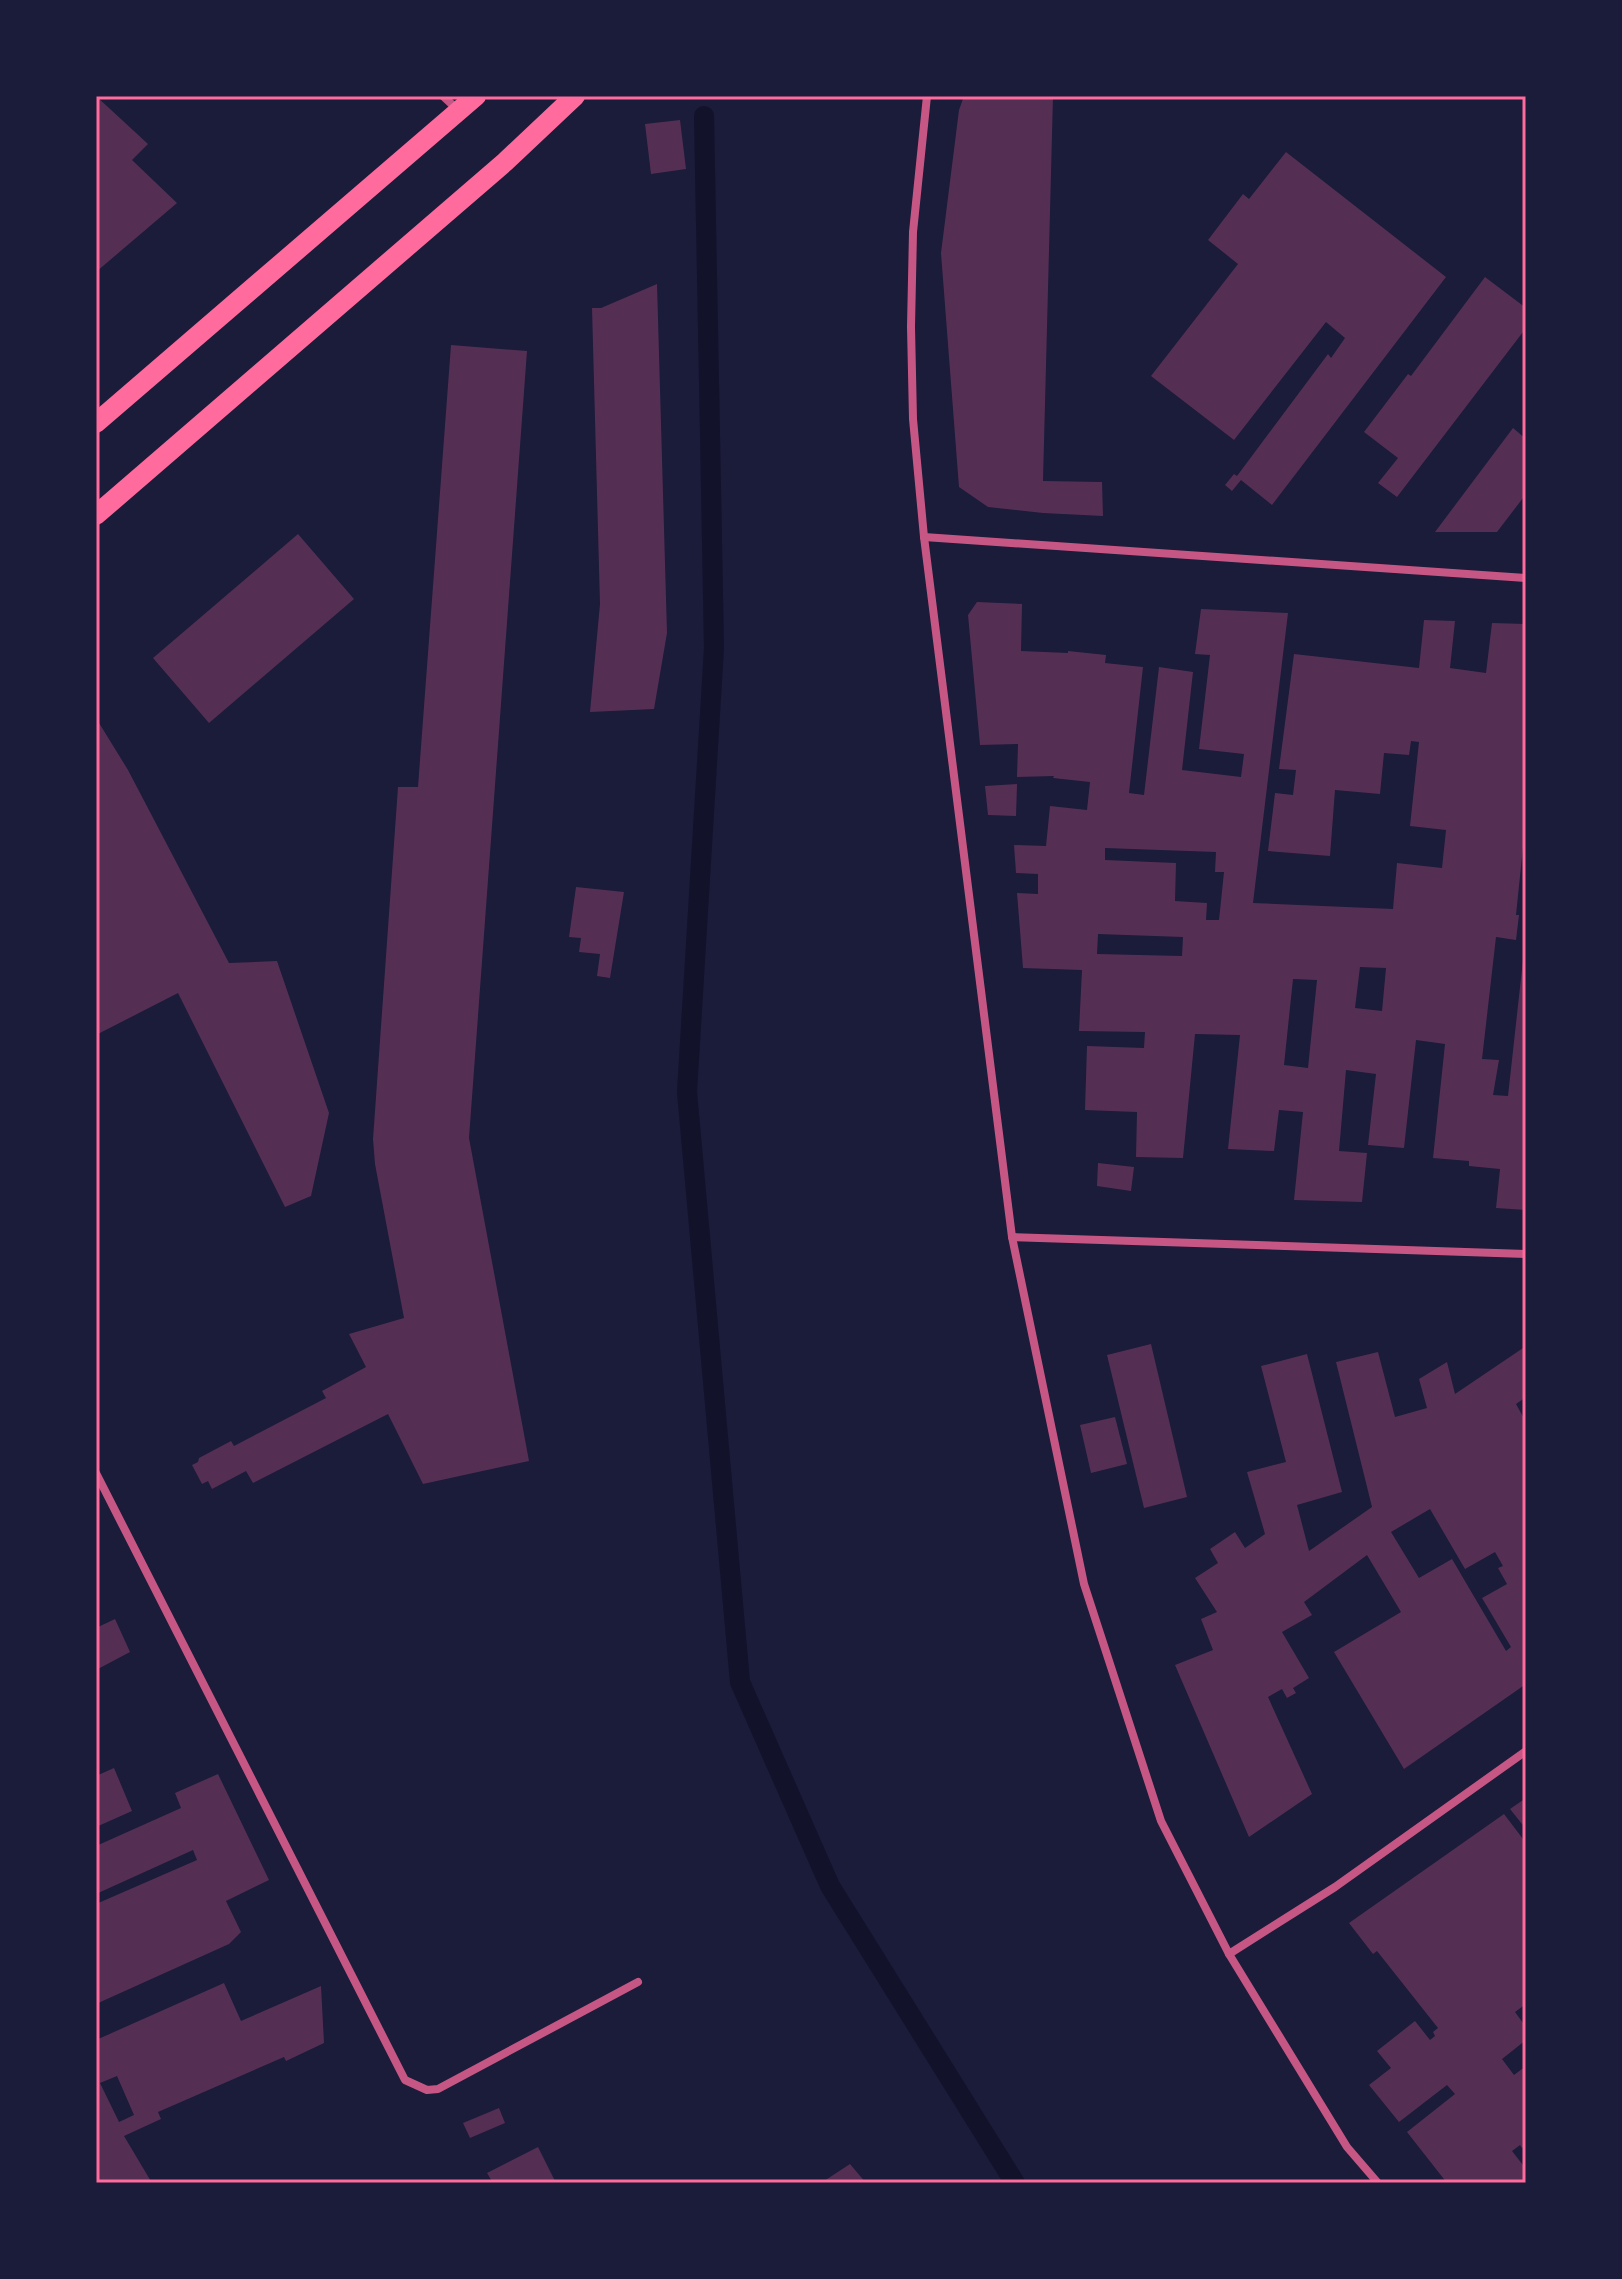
<svg xmlns="http://www.w3.org/2000/svg" width="1622" height="2279" viewBox="0 0 1622 2279" font-family="Raleway,sans-serif">
<rect width="100%" height="100%" fill="#1b1b3a"/>
<g fill="none" stroke-linecap="round" stroke-linejoin="round">
<polyline stroke="#12122b" stroke-width="20" points="704,116 714,648 687,1092 740,1682 830,1886 1015,2183"/>
</g>
<g fill="#542f53" fill-rule="evenodd">
<polygon points="96,96 148,144 132,160 177,203 96,272"/>
<polygon points="964,96 1053,96 1043,481 1102,482 1103,516 1043,513 988,507 959,487 941,253 959,110"/>
<polygon points="680,120 686,169 651,174 645,124"/>
<polygon points="1286,152 1446,277 1272,505 1241,480 1232,491 1225,485 1234,474 1237,476 1328,354 1331,358 1345,338 1326,322 1234,440 1151,376 1238,264 1208,240 1243,194 1249,199"/>
<polygon points="1485,277 1526,308 1526,328 1397,497 1378,483 1398,458 1364,432 1408,374 1411,376"/>
<polygon points="657,284 667,633 654,709 590,712 600,604 592,308 601,308"/>
<polygon points="451,345 527,351 469,1138 529,1461 423,1484 388,1414 253,1483 246,1471 212,1489 208,1481 202,1484 192,1465 198,1462 199,1458 231,1441 234,1446 326,1398 322,1391 366,1367 349,1334 404,1318 375,1164 373,1139 398,787 418,787"/>
<polygon points="1513,428 1526,439 1526,494 1497,532 1435,532"/>
<polygon points="298,534 354,599 209,723 153,658"/>
<path d="M 977,602 L 1022,604 L 1021,651 L 1068,653 L 1068,651 L 1106,655 L 1105,663 L 1143,667 L 1129,793 L 1144,795 L 1159,667 L 1193,672 L 1182,770 L 1241,777 L 1244,754 L 1199,749 L 1210,655 L 1195,654 L 1201,609 L 1288,613 L 1253,903 L 1393,909 L 1397,863 L 1442,868 L 1446,830 L 1410,826 L 1419,742 L 1411,741 L 1409,755 L 1384,753 L 1380,794 L 1335,790 L 1330,856 L 1268,851 L 1275,793 L 1293,795 L 1296,770 L 1279,769 L 1294,654 L 1419,668 L 1424,620 L 1455,621 L 1450,668 L 1486,673 L 1492,623 L 1526,624 L 1526,818 L 1516,915 L 1519,915 L 1516,940 L 1496,937 L 1482,1059 L 1499,1060 L 1493,1095 L 1508,1096 L 1524,951 L 1526,951 L 1526,1210 L 1496,1208 L 1500,1169 L 1469,1166 L 1469,1161 L 1433,1158 L 1445,1044 L 1416,1040 L 1404,1148 L 1368,1145 L 1376,1074 L 1346,1070 L 1339,1151 L 1367,1153 L 1362,1202 L 1294,1200 L 1303,1112 L 1279,1110 L 1274,1151 L 1228,1149 L 1240,1035 L 1195,1034 L 1183,1158 L 1136,1157 L 1137,1112 L 1085,1110 L 1087,1046 L 1144,1048 L 1145,1032 L 1079,1031 L 1082,970 L 1023,968 L 1017,893 L 1038,894 L 1038,874 L 1016,873 L 1014,845 L 1046,846 L 1050,806 L 1087,810 L 1090,782 L 1053,778 L 1054,776 L 1017,777 L 1018,744 L 980,745 L 968,615 ZM 1105,848 L 1216,852 L 1215,872 L 1224,872 L 1219,920 L 1206,920 L 1207,903 L 1175,901 L 1176,863 L 1105,860 ZM 1098,934 L 1183,937 L 1182,956 L 1097,954 ZM 1360,967 L 1386,968 L 1382,1011 L 1355,1008 ZM 1293,979 L 1317,980 L 1308,1068 L 1284,1065 Z"/>
<polygon points="96,718 128,770 229,963 277,961 329,1113 311,1196 285,1207 178,993 96,1035"/>
<polygon points="1017,784 1016,816 988,815 985,786"/>
<polygon points="576,887 624,892 610,978 597,976 600,954 579,952 581,938 569,937"/>
<polygon points="1098,1163 1134,1167 1131,1191 1097,1186"/>
<polygon points="1151,1344 1187,1497 1144,1508 1107,1355"/>
<path d="M 1526,1346 L 1526,1397 L 1516,1404 L 1526,1422 L 1526,1684 L 1404,1769 L 1334,1652 L 1401,1612 L 1367,1555 L 1304,1602 L 1312,1615 L 1282,1632 L 1309,1678 L 1293,1688 L 1296,1693 L 1287,1698 L 1282,1689 L 1268,1697 L 1312,1794 L 1249,1837 L 1175,1665 L 1213,1650 L 1201,1619 L 1217,1612 L 1195,1578 L 1218,1563 L 1210,1549 L 1235,1532 L 1245,1548 L 1265,1534 L 1247,1472 L 1286,1462 L 1261,1366 L 1307,1354 L 1342,1492 L 1297,1505 L 1309,1551 L 1372,1507 L 1336,1362 L 1378,1352 L 1395,1417 L 1427,1408 L 1419,1379 L 1447,1362 L 1455,1394 ZM 1430,1509 L 1465,1569 L 1495,1552 L 1503,1566 L 1498,1568 L 1507,1584 L 1482,1598 L 1511,1647 L 1506,1651 L 1452,1559 L 1419,1578 L 1391,1532 Z"/>
<polygon points="1115,1417 1127,1464 1091,1473 1080,1425"/>
<polygon points="115,1619 130,1652 96,1670 96,1628"/>
<polygon points="114,1768 132,1811 96,1827 96,1776"/>
<polygon points="218,1774 269,1880 226,1901 241,1932 229,1944 96,2004 96,1904 197,1860 193,1850 96,1894 96,1846 181,1808 175,1793"/>
<polygon points="1526,1798 1526,1829 1510,1809"/>
<polygon points="1504,1814 1523,1839 1526,1837 1526,2004 1515,2012 1523,2023 1526,2021 1526,2040 1502,2059 1514,2075 1526,2066 1526,2145 1522,2148 1520,2145 1512,2151 1526,2169 1526,2183 1447,2183 1407,2132 1455,2094 1447,2085 1399,2122 1369,2085 1391,2068 1377,2051 1415,2021 1430,2040 1435,2036 1433,2032 1438,2028 1377,1951 1373,1954 1349,1923"/>
<path d="M 224,1983 L 241,2021 L 321,1986 L 324,2043 L 286,2061 L 284,2057 L 158,2112 L 161,2119 L 124,2136 L 152,2183 L 96,2183 L 96,2040 ZM 117,2076 L 134,2115 L 119,2122 L 100,2083 Z"/>
<polygon points="499,2108 505,2123 470,2138 463,2123"/>
<polygon points="538,2147 556,2183 493,2183 487,2173"/>
<polygon points="850,2164 866,2183 821,2183"/>
</g>
<g fill="none" stroke-linecap="round" stroke-linejoin="round">
<g stroke="#c65784" stroke-width="8">
<polyline points="443,96 459,111"/>
<polyline points="927,96 913,232 911,327 913,419 924,537 1012,1237 1084,1584 1161,1821 1229,1954 1347,2147 1378,2183"/>
<polyline points="924,537 1526,578"/>
<polyline points="1012,1237 1526,1254"/>
<polyline points="96,1473 405,2080 427,2090 438,2089 638,1982"/>
<polyline points="1229,1954 1335,1887 1526,1751"/>
</g>
<g stroke="#ff6b9d" stroke-width="20">
<polyline points="96,423 476,96"/>
<polyline points="96,515 505,162 575,96"/>
</g>
</g>
<rect width="1622" height="2279" fill="none" stroke="#1b1b3a" stroke-width="196"/>
<rect x="98" y="98" width="1426" height="2083" fill="none" stroke="#ff6b9d" stroke-width="3"/>
</svg>
